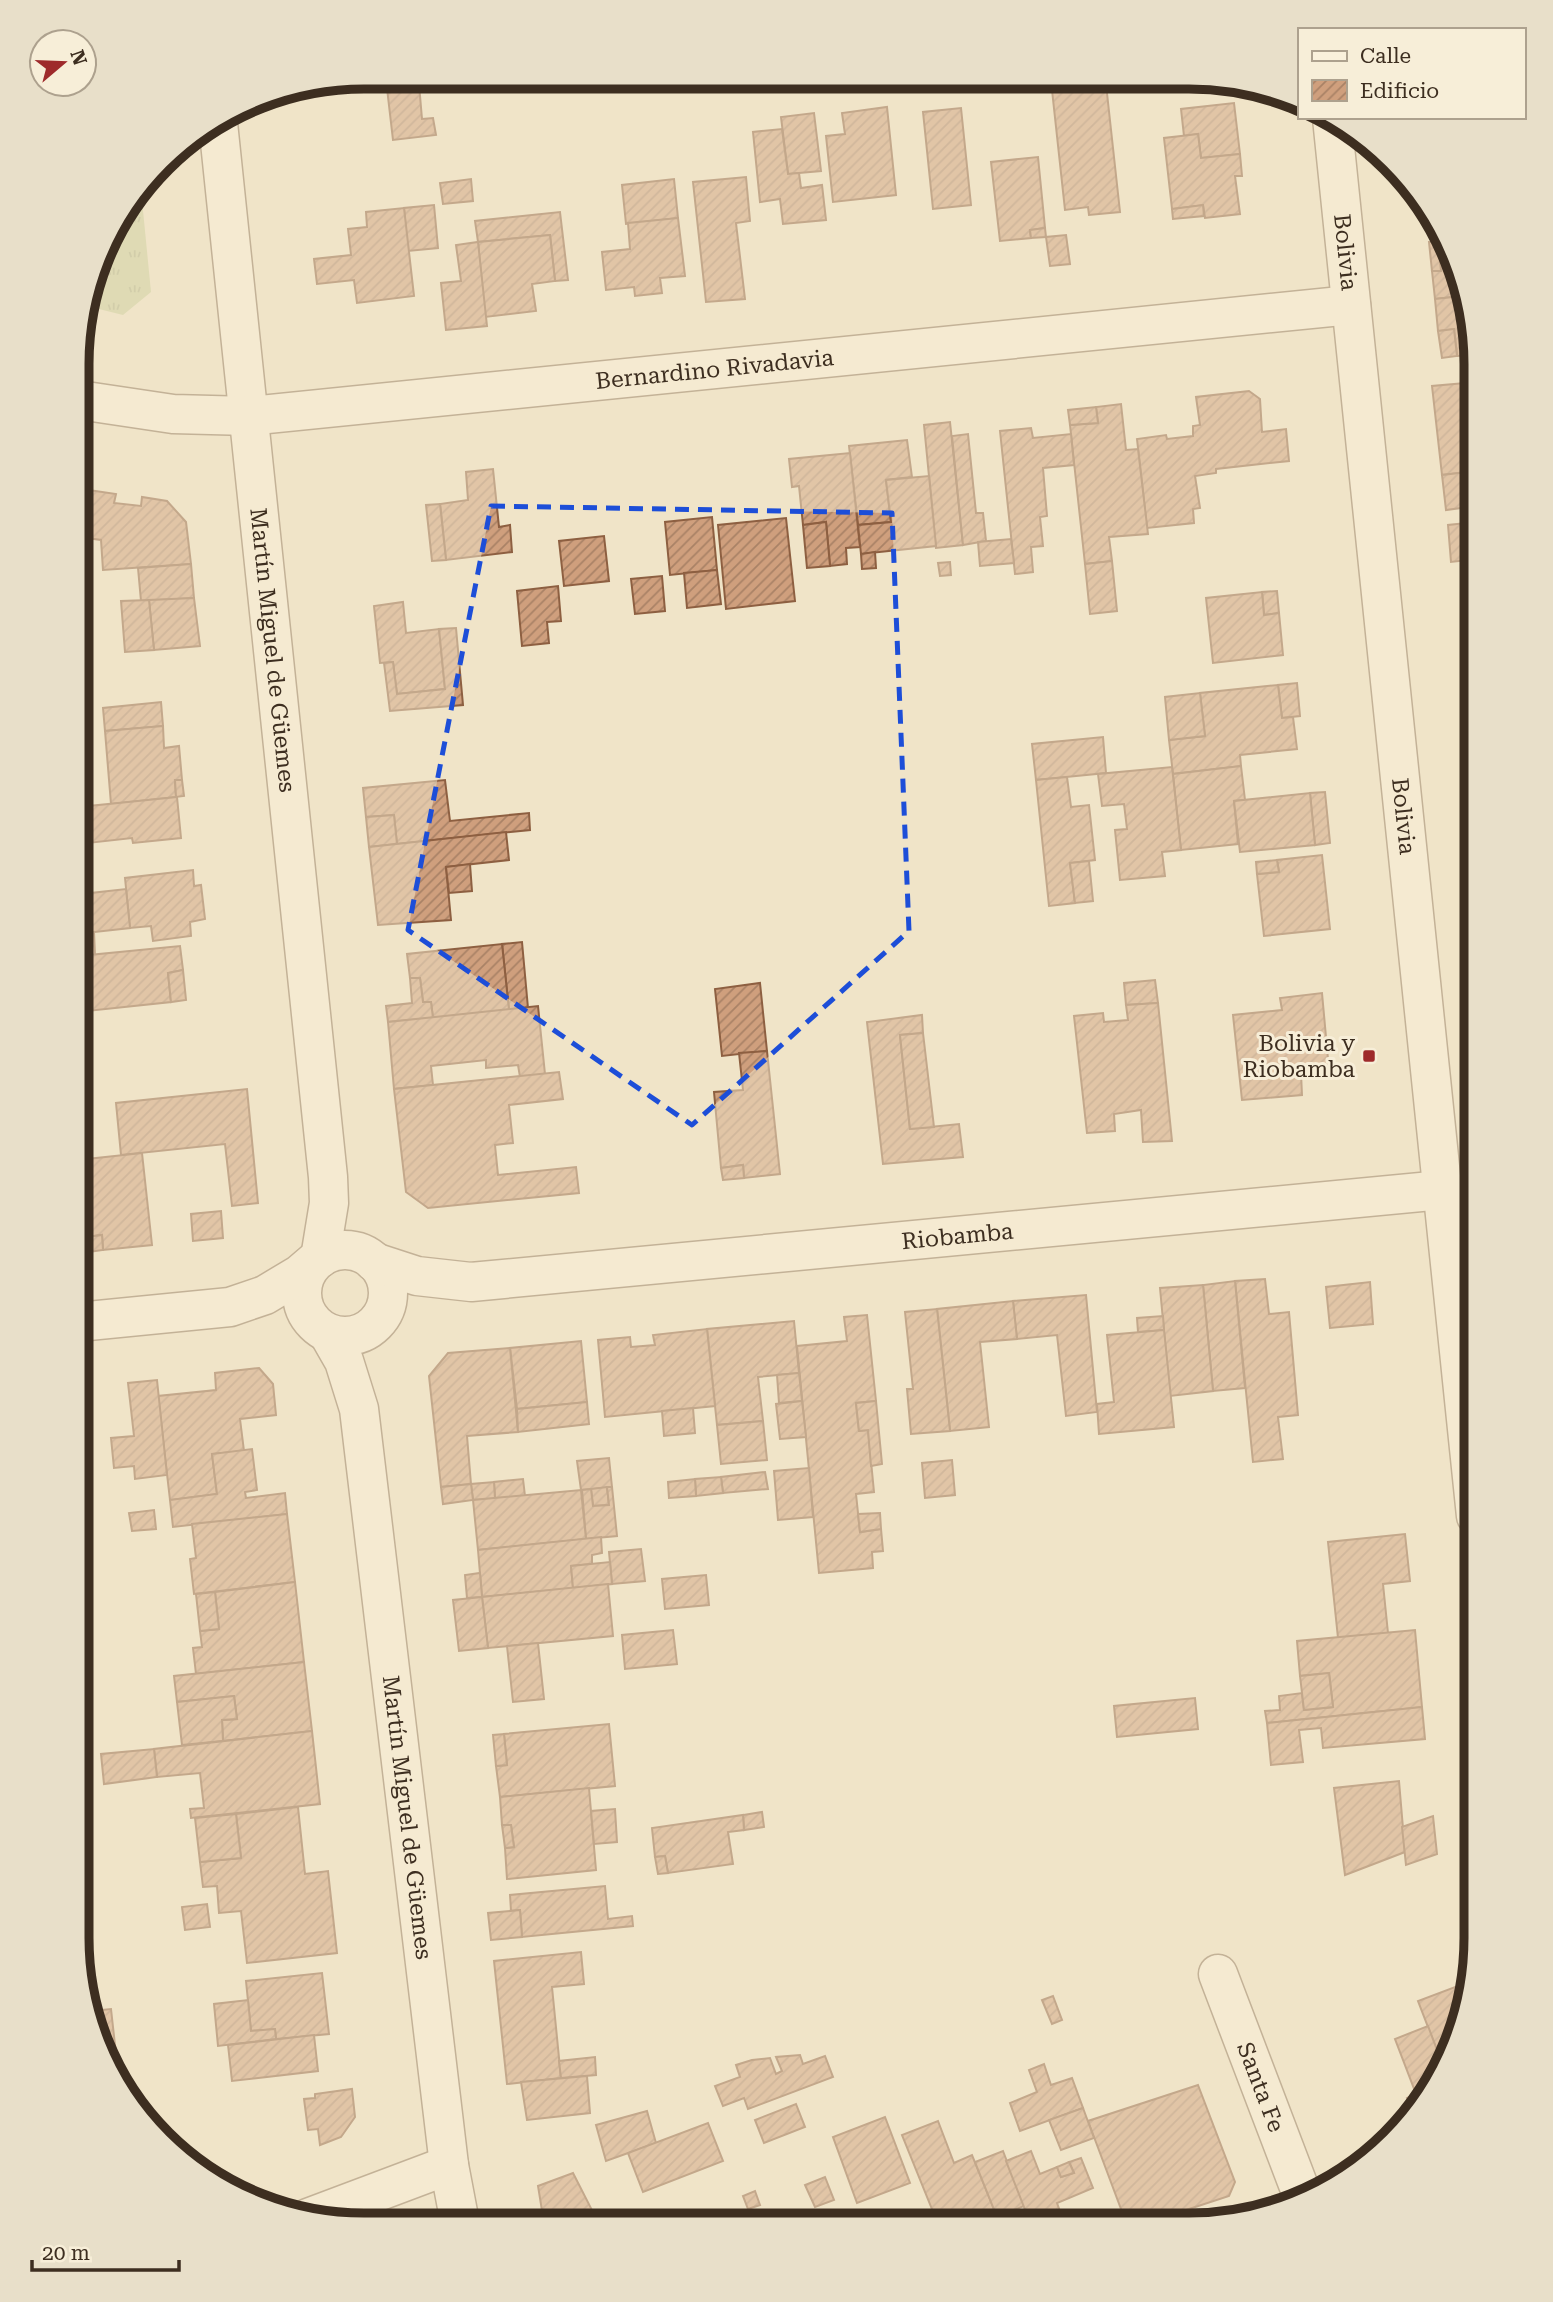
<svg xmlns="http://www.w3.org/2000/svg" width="1553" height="2302" viewBox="0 0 1553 2302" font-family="'Roboto Serif',serif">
<defs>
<pattern id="park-tufts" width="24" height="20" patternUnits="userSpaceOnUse" patternTransform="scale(1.75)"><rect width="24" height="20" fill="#c9cf9b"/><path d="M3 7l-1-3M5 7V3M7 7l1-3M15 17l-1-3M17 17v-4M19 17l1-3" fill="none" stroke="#aeb285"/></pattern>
<pattern id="building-hatch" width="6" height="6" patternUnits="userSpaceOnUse" patternTransform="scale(1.75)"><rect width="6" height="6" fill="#cf9f7d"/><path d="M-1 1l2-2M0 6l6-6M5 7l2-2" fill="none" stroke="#a98266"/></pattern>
</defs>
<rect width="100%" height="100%" fill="#f0e4c8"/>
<polygon fill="url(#park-tufts)" points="141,190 151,292 123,315 87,306 115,221"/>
<g fill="url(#building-hatch)" stroke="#8d5f41" stroke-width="2">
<polygon points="419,84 422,119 433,118 436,135 393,140 387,88"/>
<polygon points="1106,84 1120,212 1089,215 1088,207 1065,210 1052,90"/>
<polygon points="1234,103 1240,154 1201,158 1198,134 1184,136 1181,109"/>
<polygon points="887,107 896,195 833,202 826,136 845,134 842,113"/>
<polygon points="961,108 971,205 933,209 923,112"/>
<polygon points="814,113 821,171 788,174 781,117"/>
<polygon points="782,129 788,174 799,173 801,188 822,185 826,220 783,224 780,199 760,202 753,132"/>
<polygon points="1198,134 1201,158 1240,154 1242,176 1235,176 1240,214 1205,218 1203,205 1172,209 1164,138"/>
<polygon points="1038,157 1045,228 1030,230 1031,238 1000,241 991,162"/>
<polygon points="746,177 750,221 736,223 745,299 706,302 693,182"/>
<polygon points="471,179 473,201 443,204 440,183"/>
<polygon points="674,179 678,218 626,224 622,185"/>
<polygon points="434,205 438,248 408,251 404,208"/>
<polygon points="1203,205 1204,216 1173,219 1172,209"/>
<polygon points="404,208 414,296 357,303 354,280 317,284 314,259 351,255 348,229 367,227 366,212"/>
<polygon points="560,212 568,280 555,281 550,235 478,242 475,221"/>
<polygon points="678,218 685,276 660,278 662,293 635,296 634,287 606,290 602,252 630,249 628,223"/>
<polygon points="1045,228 1046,237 1031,238 1030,230"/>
<polygon points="550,235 555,281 532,284 536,311 485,317 478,242"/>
<polygon points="1066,235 1070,264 1050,266 1046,237"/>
<polygon points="1446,241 1454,254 1462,296 1435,299 1432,271 1441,271 1438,242"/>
<polygon points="478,242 487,326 446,330 441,283 461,281 456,245"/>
<polygon points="1429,242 1438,242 1441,271 1432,271"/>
<polygon points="1462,296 1474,355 1457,356 1454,329 1438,331 1435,299"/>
<polygon points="1454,329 1457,356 1442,358 1438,331"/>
<polygon points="1476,382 1476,471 1442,475 1432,386"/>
<polygon points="1249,391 1260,399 1262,432 1286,429 1289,461 1216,469 1216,473 1195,476 1200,508 1193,509 1194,523 1147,528 1137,439 1166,435 1167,439 1193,436 1193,426 1200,425 1196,397"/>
<polygon points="1121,404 1126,450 1138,449 1148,534 1109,537 1112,561 1085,564 1070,425 1098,423 1096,407"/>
<polygon points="1096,407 1098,423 1070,425 1068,410"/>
<polygon points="950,422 963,545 936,548 924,425"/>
<polygon points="1031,428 1033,438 1071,434 1074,465 1043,468 1047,516 1040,517 1043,546 1031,547 1033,572 1015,574 1000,431"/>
<polygon points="968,434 976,513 983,513 986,541 963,545 952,436"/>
<polygon points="907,440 912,477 886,480 891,522 858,525 849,446"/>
<polygon points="850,453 860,547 846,548 847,564 830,566 826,522 803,525 799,486 792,487 789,459"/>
<polygon points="493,469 499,527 510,525 512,552 446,560 440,504 468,500 466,472"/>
<polygon points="1476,471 1476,506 1446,510 1442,475"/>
<polygon points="929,476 936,546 861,554 858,525 891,522 886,480"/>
<polygon points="79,489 82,489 88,551 79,551"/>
<polygon points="82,489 116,494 114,503 141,506 142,497 167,501 186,522 191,564 103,570 101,540 87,538"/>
<polygon points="440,504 446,560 432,561 426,505"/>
<polygon points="712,517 717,570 670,575 665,522"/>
<polygon points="786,518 795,601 726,609 718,525"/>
<polygon points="826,522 830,566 807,568 803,525"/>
<polygon points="1476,522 1476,559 1451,562 1448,525"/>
<polygon points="604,536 609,581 564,586 559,541"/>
<polygon points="1011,539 1014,563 980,566 978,542"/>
<polygon points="875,552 876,568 862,569 861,554"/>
<polygon points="1476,559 1476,588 1465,589 1462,560"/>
<polygon points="1112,561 1117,611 1090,614 1085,564"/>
<polygon points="950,562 951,575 940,576 938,563"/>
<polygon points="191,564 194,598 141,601 138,568"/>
<polygon points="717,570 721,604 687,608 684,573"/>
<polygon points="662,576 665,611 635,614 631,579"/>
<polygon points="558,586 561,621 547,622 549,643 522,646 517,591"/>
<polygon points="1476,588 1476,620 1469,621 1465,589"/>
<polygon points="1277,591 1279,613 1264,615 1262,592"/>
<polygon points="1262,592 1264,615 1279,613 1283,655 1213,663 1206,598"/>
<polygon points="194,598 200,646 154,650 149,600"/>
<polygon points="149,600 154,650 125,652 121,601"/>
<polygon points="403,602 406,633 439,629 445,689 397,694 393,662 380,663 374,606"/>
<polygon points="456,628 463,705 390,711 384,663 393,662 397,694 445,689 439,629"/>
<polygon points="1476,652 1476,694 1466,695 1462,654"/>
<polygon points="1297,683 1300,716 1282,718 1278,685"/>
<polygon points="1278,685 1282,718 1293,717 1297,749 1240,755 1241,766 1173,774 1169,740 1205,736 1200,693"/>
<polygon points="1200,693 1205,736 1169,740 1165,697"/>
<polygon points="1476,694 1476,718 1468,718 1466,695"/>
<polygon points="161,702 163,726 105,731 103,708"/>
<polygon points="1468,718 1476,718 1476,740 1470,741"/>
<polygon points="163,726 164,748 179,746 182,780 175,780 176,797 111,804 105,731"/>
<polygon points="1103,737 1106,773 1036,780 1032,744"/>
<polygon points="1241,766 1245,800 1234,801 1238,844 1181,850 1173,774"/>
<polygon points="1172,767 1181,850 1162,852 1165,876 1120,880 1115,830 1127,829 1124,804 1102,806 1098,774"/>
<polygon points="1067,777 1071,807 1089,805 1095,860 1070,863 1075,903 1049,906 1036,780"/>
<polygon points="175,780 182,780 184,796 176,797"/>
<polygon points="445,780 450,821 529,813 530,830 397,844 394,815 366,817 363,788"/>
<polygon points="1325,792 1330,843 1315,845 1310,793"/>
<polygon points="1310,793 1315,845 1240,852 1234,801"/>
<polygon points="177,797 181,838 133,843 132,838 79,844 79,807"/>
<polygon points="394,815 397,844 369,847 366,817"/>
<polygon points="506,832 509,860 446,867 451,920 378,925 369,847"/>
<polygon points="1322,855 1330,929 1264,936 1257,874 1279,872 1277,860"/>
<polygon points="1277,860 1279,872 1257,874 1256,862"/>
<polygon points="1089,861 1093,901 1075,903 1070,863"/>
<polygon points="470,864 472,891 449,893 446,867"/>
<polygon points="193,870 194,886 201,885 205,919 190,922 191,936 153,941 151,926 130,928 125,878"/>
<polygon points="126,889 130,928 86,933 82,894"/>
<polygon points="84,917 86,933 94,932 95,955 79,956 79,918"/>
<polygon points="522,942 528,1008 509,1010 502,944"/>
<polygon points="502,944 509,1010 433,1018 431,1002 423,1002 420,978 410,978 407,954"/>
<polygon points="180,946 183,970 168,973 171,1002 78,1012 79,956"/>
<polygon points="183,970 186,1000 171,1002 168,973"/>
<polygon points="410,978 420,978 423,1002 431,1002 433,1018 388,1022 386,1006 412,1003"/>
<polygon points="1155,980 1158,1003 1126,1005 1124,983"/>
<polygon points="760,983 767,1051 722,1056 715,989"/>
<polygon points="1322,993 1329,1070 1301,1073 1302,1095 1242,1100 1233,1015 1282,1010 1280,998"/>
<polygon points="1158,1003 1172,1141 1143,1142 1141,1110 1114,1114 1115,1131 1087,1133 1074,1016 1103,1013 1104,1022 1128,1020 1126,1005"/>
<polygon points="538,1006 545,1074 520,1077 518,1065 486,1068 486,1060 431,1066 433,1085 394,1089 388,1022"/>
<polygon points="922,1015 923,1033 900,1035 910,1129 959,1124 963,1157 883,1164 867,1022"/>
<polygon points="923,1033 934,1127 910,1129 900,1035"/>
<polygon points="767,1051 780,1174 744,1178 743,1165 721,1168 714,1092 743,1090 739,1053"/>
<polygon points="559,1072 563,1099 509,1105 513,1143 495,1145 498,1175 576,1167 579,1193 428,1208 406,1192 394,1089"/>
<polygon points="247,1089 258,1203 232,1206 225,1144 121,1155 116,1103"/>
<polygon points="142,1153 152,1245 103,1250 102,1235 79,1238 78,1160"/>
<polygon points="743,1165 744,1178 723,1180 721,1168"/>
<polygon points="221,1211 223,1238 193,1241 191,1214"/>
<polygon points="102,1235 103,1250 81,1253 79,1238"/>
<polygon points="1265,1279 1269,1314 1289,1312 1298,1415 1278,1417 1283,1459 1253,1462 1235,1281"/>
<polygon points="1235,1281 1245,1388 1213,1391 1203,1285"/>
<polygon points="1370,1282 1373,1324 1330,1328 1326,1287"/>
<polygon points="1203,1285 1213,1391 1170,1396 1160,1288"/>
<polygon points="1086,1295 1097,1412 1066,1416 1057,1335 1017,1339 1013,1301"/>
<polygon points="1013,1301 1017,1339 980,1342 989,1427 950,1431 937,1309"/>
<polygon points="937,1309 950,1431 911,1434 907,1389 913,1389 905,1312"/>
<polygon points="867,1315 876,1401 856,1403 859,1431 868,1430 874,1492 856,1494 860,1532 881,1529 883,1551 872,1552 873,1568 819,1573 797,1346 847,1341 844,1317"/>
<polygon points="1163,1316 1164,1330 1138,1332 1137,1318"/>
<polygon points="794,1321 799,1373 758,1377 763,1421 717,1425 707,1329"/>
<polygon points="707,1329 715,1406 605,1417 598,1340 630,1337 631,1347 655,1345 653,1335"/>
<polygon points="1164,1330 1174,1427 1099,1434 1097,1404 1114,1402 1107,1335"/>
<polygon points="581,1341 587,1402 517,1409 510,1348"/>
<polygon points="510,1348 518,1432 467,1436 471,1484 441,1487 429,1376 448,1353"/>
<polygon points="259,1368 273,1384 276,1415 240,1419 244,1451 212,1454 217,1494 170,1500 158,1396 216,1390 215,1373"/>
<polygon points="799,1373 802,1401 779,1403 777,1375"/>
<polygon points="157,1380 167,1475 135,1479 134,1466 114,1468 111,1438 134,1436 128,1383"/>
<polygon points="78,1401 90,1503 78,1504"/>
<polygon points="802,1401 806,1437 780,1439 776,1404"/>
<polygon points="876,1401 882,1464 871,1466 868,1430 859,1431 856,1403"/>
<polygon points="587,1402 589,1424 518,1432 517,1409"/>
<polygon points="693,1408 695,1433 664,1436 662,1411"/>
<polygon points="763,1421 767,1460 721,1464 717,1425"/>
<polygon points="252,1449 257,1490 245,1492 246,1498 285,1493 287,1514 173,1527 170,1500 217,1494 212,1454"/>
<polygon points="609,1458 612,1487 581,1490 577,1461"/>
<polygon points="952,1460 955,1495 925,1498 922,1463"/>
<polygon points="809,1468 813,1517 778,1520 774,1471"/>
<polygon points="765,1472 768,1489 723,1493 721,1477"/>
<polygon points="721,1477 723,1493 696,1496 695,1479"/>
<polygon points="523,1479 525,1496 495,1499 494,1482"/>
<polygon points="695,1479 696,1496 669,1498 668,1482"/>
<polygon points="494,1482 495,1499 473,1500 471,1484"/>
<polygon points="471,1484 473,1500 443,1504 441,1487"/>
<polygon points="607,1487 609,1505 593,1506 591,1489"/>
<polygon points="607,1487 612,1487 617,1536 586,1539 582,1490 591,1489 593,1506 609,1505"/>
<polygon points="581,1490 586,1539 478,1550 473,1500"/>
<polygon points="154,1510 156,1529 132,1531 129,1513"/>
<polygon points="880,1513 881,1529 860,1532 858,1514"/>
<polygon points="287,1514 295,1582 194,1594 190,1559 196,1558 192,1524"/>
<polygon points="1405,1534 1410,1581 1383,1584 1388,1633 1338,1638 1328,1542"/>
<polygon points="601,1537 602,1553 592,1555 592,1564 571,1566 573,1588 482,1597 478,1550"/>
<polygon points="641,1549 645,1581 612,1584 609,1552"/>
<polygon points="610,1562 612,1584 573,1588 571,1566"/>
<polygon points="480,1573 482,1597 467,1598 465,1575"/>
<polygon points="706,1575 709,1605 665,1609 662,1579"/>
<polygon points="295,1582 304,1662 196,1674 193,1648 202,1647 200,1631 219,1629 215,1592"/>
<polygon points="608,1584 613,1636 488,1648 482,1597"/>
<polygon points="215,1592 219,1629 200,1631 196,1594"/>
<polygon points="482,1597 488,1648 459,1651 453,1600"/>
<polygon points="673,1630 677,1664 625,1669 622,1635"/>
<polygon points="1415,1630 1422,1707 1267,1723 1265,1711 1280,1710 1279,1696 1302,1693 1304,1710 1333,1707 1329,1673 1300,1676 1297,1641"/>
<polygon points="538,1643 544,1699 513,1702 507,1646"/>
<polygon points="304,1662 312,1731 223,1741 222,1720 237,1719 234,1696 177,1702 174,1676"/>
<polygon points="1329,1673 1333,1707 1304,1710 1300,1676"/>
<polygon points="234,1696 237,1719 222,1720 223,1741 182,1745 177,1702"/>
<polygon points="1195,1698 1198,1729 1117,1737 1114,1706"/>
<polygon points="1422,1707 1425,1739 1323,1748 1321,1728 1299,1730 1303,1762 1271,1765 1267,1723"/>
<polygon points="609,1724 615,1786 500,1797 496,1766 507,1765 504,1734"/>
<polygon points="312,1731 320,1804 191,1818 190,1809 204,1808 200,1773 157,1777 154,1749"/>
<polygon points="504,1734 507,1765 496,1766 493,1735"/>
<polygon points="154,1749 157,1777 104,1784 101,1754"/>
<polygon points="1399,1781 1405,1852 1345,1875 1334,1788"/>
<polygon points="589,1788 596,1870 507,1879 505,1848 514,1847 511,1825 502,1825 500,1797"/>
<polygon points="298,1807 305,1874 328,1871 337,1953 247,1963 241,1911 219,1913 217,1886 203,1887 200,1862 241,1858 236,1814"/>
<polygon points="615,1809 617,1842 594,1844 591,1811"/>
<polygon points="762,1812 764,1827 744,1830 743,1815"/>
<polygon points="236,1814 241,1858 200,1862 195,1818"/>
<polygon points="743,1815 744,1830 728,1832 733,1864 668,1873 665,1856 655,1857 652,1828"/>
<polygon points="1433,1816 1437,1854 1406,1865 1402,1827"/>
<polygon points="502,1825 511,1825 514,1847 505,1848"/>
<polygon points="665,1856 668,1873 658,1874 655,1857"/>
<polygon points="605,1886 608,1919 632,1916 633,1926 522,1937 520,1910 511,1911 510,1895"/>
<polygon points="207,1904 210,1927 185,1930 182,1907"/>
<polygon points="520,1910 522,1937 491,1940 488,1913"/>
<polygon points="581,1952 584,1984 552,1987 561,2078 507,2084 494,1961"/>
<polygon points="322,1973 329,2034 276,2039 275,2029 251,2031 246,1981"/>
<polygon points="1471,1981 1461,2031 1443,2066 1418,2001"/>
<polygon points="1053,1996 1062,2020 1052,2024 1042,2000"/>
<polygon points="248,2000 251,2031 275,2029 276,2039 218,2046 214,2004"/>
<polygon points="111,2009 116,2054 103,2055 99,2048 92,2011"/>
<polygon points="1428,2026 1443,2066 1427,2098 1413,2114 1407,2098 1416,2094 1395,2039"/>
<polygon points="314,2035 318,2071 232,2081 228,2045"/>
<polygon points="116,2054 120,2084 103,2055"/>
<polygon points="800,2055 803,2064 825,2056 833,2077 748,2109 744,2098 723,2106 715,2086 740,2077 736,2065 752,2060 770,2058 776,2074 782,2071 776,2057"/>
<polygon points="595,2057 596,2075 561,2078 559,2061"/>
<polygon points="1044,2064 1051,2085 1072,2078 1083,2108 1020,2131 1010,2103 1037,2092 1029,2070"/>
<polygon points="587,2076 590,2113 527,2120 521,2082"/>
<polygon points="1198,2085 1235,2182 1229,2196 1177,2213 1180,2221 1170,2225 1127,2225 1088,2121"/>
<polygon points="352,2089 355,2117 341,2137 320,2145 318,2129 308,2130 304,2099 315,2098 315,2094"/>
<polygon points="796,2104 805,2127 764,2143 755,2120"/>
<polygon points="1083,2108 1094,2138 1061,2150 1049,2120"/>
<polygon points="647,2111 656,2143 606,2161 596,2125"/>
<polygon points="885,2117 910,2183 857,2203 833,2137"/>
<polygon points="938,2121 954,2163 972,2155 1000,2224 938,2224 902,2135"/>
<polygon points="708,2123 723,2161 643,2192 628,2153"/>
<polygon points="1003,2151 1024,2206 997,2217 975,2162"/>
<polygon points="1031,2151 1040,2174 1057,2167 1061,2177 1074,2173 1069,2162 1081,2158 1093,2188 1057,2203 1065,2225 1031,2225 1006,2161"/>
<polygon points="1069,2162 1074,2173 1061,2177 1057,2167"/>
<polygon points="573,2173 596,2218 578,2223 544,2223 538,2186"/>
<polygon points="825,2177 834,2200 815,2207 805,2185"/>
<polygon points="755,2191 760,2205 748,2209 743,2196"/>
</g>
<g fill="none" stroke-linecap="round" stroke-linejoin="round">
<g stroke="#8d765c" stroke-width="41">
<g id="minor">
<path id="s1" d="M 1332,118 L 1476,1516"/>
<path id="s2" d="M 218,123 L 328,1177 L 329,1203 L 320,1258"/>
<path id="s3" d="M 79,400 L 173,414 L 249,416 L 1351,305"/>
<circle cx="345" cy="1293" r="43"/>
<path id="s4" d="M 374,1262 L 417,1276 L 471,1282 L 1442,1190"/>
<polyline points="78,1322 230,1307 265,1295 300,1274 314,1262"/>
<path id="s5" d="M 328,1333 L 344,1361 L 359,1409 L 449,2165 L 460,2223"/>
<path id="s6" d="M 1218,1974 L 1304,2200"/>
<polyline points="308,2218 449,2165"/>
</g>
</g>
<use href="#minor" stroke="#faf1dc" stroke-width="38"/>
</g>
<path d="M0 0H1553V2302H0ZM 491,506 L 892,513 L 909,931 L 692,1125 L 408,930 Z" fill="#f0e4c8" fill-opacity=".55" fill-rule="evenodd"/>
<path fill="none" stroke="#1d4ed8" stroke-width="5" stroke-dasharray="14 9" stroke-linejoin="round" d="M 491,506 L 892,513 L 909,931 L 692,1125 L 408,930 Z"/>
<rect fill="#9e2a2b" stroke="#f7eed8" stroke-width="2.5" x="1362" y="1049" width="14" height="14" rx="3.5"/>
<g text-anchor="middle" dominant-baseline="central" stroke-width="6" stroke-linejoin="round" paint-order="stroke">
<g font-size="23" fill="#3d2e20" stroke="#f7eed8">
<text stroke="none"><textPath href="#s1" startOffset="135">Bolivia</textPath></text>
<text stroke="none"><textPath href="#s3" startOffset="639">Bernardino Rivadavia</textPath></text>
<text stroke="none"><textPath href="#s2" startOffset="530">Martín Miguel de Güemes</textPath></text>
<text stroke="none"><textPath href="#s1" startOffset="702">Bolivia</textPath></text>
<text stroke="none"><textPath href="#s4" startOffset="588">Riobamba</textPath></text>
<text stroke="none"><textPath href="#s5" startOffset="494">Martín Miguel de Güemes</textPath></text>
<text stroke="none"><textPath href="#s6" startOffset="121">Santa Fe</textPath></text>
</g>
<g font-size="23" fill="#3d2e20" stroke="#f7eed8" text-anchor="end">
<text x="1355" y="1043">Bolivia y<tspan x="1355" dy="26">Riobamba</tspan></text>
</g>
</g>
<path d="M0 0H1553V2302H0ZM364 89H1189A275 275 0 0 1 1464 364V1938A275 275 0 0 1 1189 2213H364A275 275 0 0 1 89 1938V364A275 275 0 0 1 364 89Z" fill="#e8dfc9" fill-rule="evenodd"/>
<path fill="none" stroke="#3d2e20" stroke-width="9" d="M364 89H1189A275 275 0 0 1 1464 364V1938A275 275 0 0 1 1189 2213H364A275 275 0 0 1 89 1938V364A275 275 0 0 1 364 89Z"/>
<rect x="1298" y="28" width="228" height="91" fill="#f7eed8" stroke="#ada18e" stroke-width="2"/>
<rect x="1312" y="51" width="35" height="10" fill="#faf1dc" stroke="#ada18e" stroke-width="2"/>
<text x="1360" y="63" font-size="21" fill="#3d2e20">Calle</text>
<rect x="1312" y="80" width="35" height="21" fill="url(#building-hatch)" stroke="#ada18e" stroke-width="2"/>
<text x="1360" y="98" font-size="21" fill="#3d2e20">Edificio</text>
<g transform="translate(63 63) rotate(71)"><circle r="33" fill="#f7eed8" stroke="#ada18e" stroke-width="2"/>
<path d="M0-5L12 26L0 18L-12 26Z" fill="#9e2a2b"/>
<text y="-10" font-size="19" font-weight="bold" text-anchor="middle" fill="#3d2e20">N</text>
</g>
<path d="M32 2260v10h147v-10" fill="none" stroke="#3d2e20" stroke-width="3.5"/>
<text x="42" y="2260" font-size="21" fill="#3d2e20" stroke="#f7eed8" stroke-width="5" paint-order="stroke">20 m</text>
</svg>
